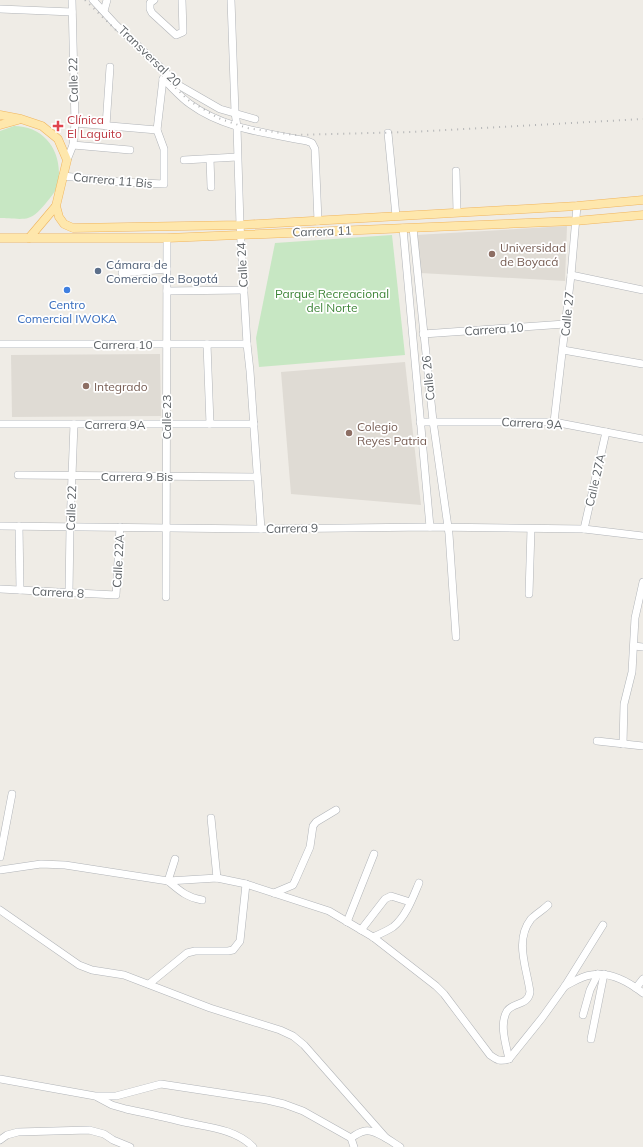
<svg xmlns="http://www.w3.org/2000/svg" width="643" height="1147" viewBox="0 0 643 1147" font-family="Mulish,sans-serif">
<rect width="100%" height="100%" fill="#efece6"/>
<g fill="#dfdbd4">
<polygon points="567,226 565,281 420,273 416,235"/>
<polygon points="160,354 161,416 12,417 11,355"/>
<polygon points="405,362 421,505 291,494 281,372"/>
</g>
<g fill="#c7e7c3">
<path d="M 14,126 C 41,126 59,146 59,173 C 59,176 59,182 58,185 C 56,191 50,198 46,203 C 41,209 35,216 28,218 C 22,220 7,218 0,218 L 0,131 Z"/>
<polygon points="392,235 405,355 259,367 256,338 275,243"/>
</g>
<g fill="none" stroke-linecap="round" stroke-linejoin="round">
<g stroke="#b1b4b8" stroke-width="8">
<g id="minor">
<polyline points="93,0 116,25 180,86 220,109 255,119"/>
<polyline points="154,0 150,3 150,9 152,13 176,35 183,32 182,0"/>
<polyline points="231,0 235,112 237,127 240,225 247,344 250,371 261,529"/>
<polyline points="0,9 72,12"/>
<polyline points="104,11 107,0"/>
<path d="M 163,79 C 172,87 180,97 190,104 C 224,129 267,133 307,141 L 312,143 L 315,149 L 318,221"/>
<polyline points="75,123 157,130"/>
<polyline points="106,126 110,67"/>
<polyline points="388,133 396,216"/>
<polyline points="73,145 130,150"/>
<polyline points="210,159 211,187"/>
<polyline points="67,160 73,145 75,123 72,0"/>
<polyline points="184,160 237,157"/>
<polyline points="456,171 457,212"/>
<polyline points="63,176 121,182 164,184 164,149 157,130 163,79"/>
<polyline points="403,228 430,527"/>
<polyline points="413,228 433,421 449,534 456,637"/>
<polyline points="122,273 167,269"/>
<polyline points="571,275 643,290"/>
<polyline points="167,291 244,290"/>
<polyline points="423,334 565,324"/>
<polyline points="0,344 247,344"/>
<polyline points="207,344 210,424"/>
<polyline points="563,350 643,364"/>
<polyline points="420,422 554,422 643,439"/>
<polyline points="554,422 571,275 577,206"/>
<polyline points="0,424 254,424"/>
<polyline points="18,475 257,477"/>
<polyline points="0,526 261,529 430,527 584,529 643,536"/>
<polyline points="19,526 20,590"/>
<polyline points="584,529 606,432"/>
<polyline points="0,589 116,595 120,527"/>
<polyline points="69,592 70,527 74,424"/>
<polyline points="529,594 531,529"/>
<polyline points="166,597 167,238"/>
<polyline points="634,646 643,647"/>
<polyline points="597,741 643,746"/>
<polyline points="623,744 624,704 632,672 635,618 643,582"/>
<polyline points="211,818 217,878"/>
<polyline points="0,857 12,794"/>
<path d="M 175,859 L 168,881 C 180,891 186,897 202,900"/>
<path d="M 0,870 L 41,864 L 65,865 L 168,881 L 217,878 L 246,884 L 329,911 L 373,937 L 436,986 L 444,994 L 490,1055 C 497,1060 500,1062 509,1059 L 542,1018 L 565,986 L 603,925"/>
<polyline points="274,893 293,885 295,881 310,847 313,826 316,822 336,810"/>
<polyline points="0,910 79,965 92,970 124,975 210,1008 280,1030 293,1036 304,1045 386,1138"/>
<polyline points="347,922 374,854"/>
<polyline points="361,930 385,899 391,896 410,902"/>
<path d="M 373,937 C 380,934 387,931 393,927 C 406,917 413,897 419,883"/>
<polyline points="149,984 187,953 195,951 228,951 233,950 240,941 246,884"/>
<path d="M 565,986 C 573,982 582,976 591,975 C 610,971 629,982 643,993"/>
<polyline points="636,988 643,979"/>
<polyline points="583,1015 590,990 598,974"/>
<polyline points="591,1039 604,974"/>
<path d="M 509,1059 C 506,1045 499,1024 507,1011 C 513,1002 528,1006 530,992 C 527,968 514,941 531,919 C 536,914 543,910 548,905"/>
<polyline points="0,1079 95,1096 116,1096 161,1084 267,1100 284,1104 303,1111 351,1138 354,1147"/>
<path d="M 97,1097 L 112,1105 L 126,1109 C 145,1113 164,1117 184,1122 C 207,1127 236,1129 253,1147"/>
<path d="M 351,1138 C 355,1135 360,1132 365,1131 C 375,1129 392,1142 400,1147"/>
<polyline points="0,1140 7,1135 18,1132 89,1130 104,1134 113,1140 130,1147"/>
</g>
</g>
<g stroke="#f0b55e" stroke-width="9">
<g id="major">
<polyline points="0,115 21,119 42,126 58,139 67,160 56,206 59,217 64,224 73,228 240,225 577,206 643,200"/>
<polyline points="0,125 18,120"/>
<polyline points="0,238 167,238 575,221 643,215"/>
<polyline points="29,238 56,206"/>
</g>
</g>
<use href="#minor" stroke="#fff" stroke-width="7"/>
<use href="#major" stroke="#fee7ac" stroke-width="8"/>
<polyline stroke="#b4b5b6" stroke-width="2" stroke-dasharray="1 5" stroke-linecap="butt" points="85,0 188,100 218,118 247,128 294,135 411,132 643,119"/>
</g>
<path fill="#e0444e" stroke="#fff" stroke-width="1.5" d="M56 120h4v4h4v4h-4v4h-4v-4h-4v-4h4z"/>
<g fill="#8d6e63" stroke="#fff" stroke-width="1.5">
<circle cx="492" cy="254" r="4"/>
<circle cx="86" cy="386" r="4"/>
<circle cx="349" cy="433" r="4"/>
</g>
<circle fill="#5c6f8a" stroke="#fff" stroke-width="1.5" cx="98" cy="271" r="4"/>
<circle fill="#3f7fe0" stroke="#fff" stroke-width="1.5" cx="67" cy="290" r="4"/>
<g text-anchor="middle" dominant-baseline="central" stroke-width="3.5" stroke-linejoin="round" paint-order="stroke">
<g font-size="12" fill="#5d6266" stroke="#fff">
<text transform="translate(150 56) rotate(44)">Transversal 20</text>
<text transform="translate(73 80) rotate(-91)">Calle 22</text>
<text transform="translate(113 180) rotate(5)">Carrera 11 Bis</text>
<text transform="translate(322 231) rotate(-2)">Carrera 11</text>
<text transform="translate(242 265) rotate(-93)">Calle 24</text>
<text transform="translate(567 314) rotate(-84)">Calle 27</text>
<text transform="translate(494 329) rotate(-4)">Carrera 10</text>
<text x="123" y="344">Carrera 10</text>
<text transform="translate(428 378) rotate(-96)">Calle 26</text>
<text transform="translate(166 417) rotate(-90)">Calle 23</text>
<text transform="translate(532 423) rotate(3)">Carrera 9A</text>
<text x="115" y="424">Carrera 9A</text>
<text x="137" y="476">Carrera 9 Bis</text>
<text transform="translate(595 480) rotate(-77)">Calle 27A</text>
<text transform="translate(71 508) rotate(-88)">Calle 22</text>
<text transform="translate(292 528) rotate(-1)">Carrera 9</text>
<text transform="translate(118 561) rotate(-87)">Calle 22A</text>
<text transform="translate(58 592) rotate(3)">Carrera 8</text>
</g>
<g font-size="12" fill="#be3a42" stroke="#fff" text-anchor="start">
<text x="67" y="119">Clínica<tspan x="67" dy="14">El Laguito</tspan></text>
</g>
<g font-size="12" fill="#785e54" stroke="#fff" text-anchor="start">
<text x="500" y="247">Universidad<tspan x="500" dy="14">de Boyacá</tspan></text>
<text x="94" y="386">Integrado</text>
<text x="357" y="426">Colegio<tspan x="357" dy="14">Reyes Patria</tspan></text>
</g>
<g font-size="12" fill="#4e5e75" stroke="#fff" text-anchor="start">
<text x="106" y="264">Cámara de<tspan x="106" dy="14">Comercio de Bogotá</tspan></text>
</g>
<g font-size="12" fill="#3c8436" stroke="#fff">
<text x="332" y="293">Parque Recreacional<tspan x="332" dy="14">del Norte</tspan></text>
</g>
<g font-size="12" fill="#366cbe" stroke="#fff">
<text x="67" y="304">Centro<tspan x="67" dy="14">Comercial IWOKA</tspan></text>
</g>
</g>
</svg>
